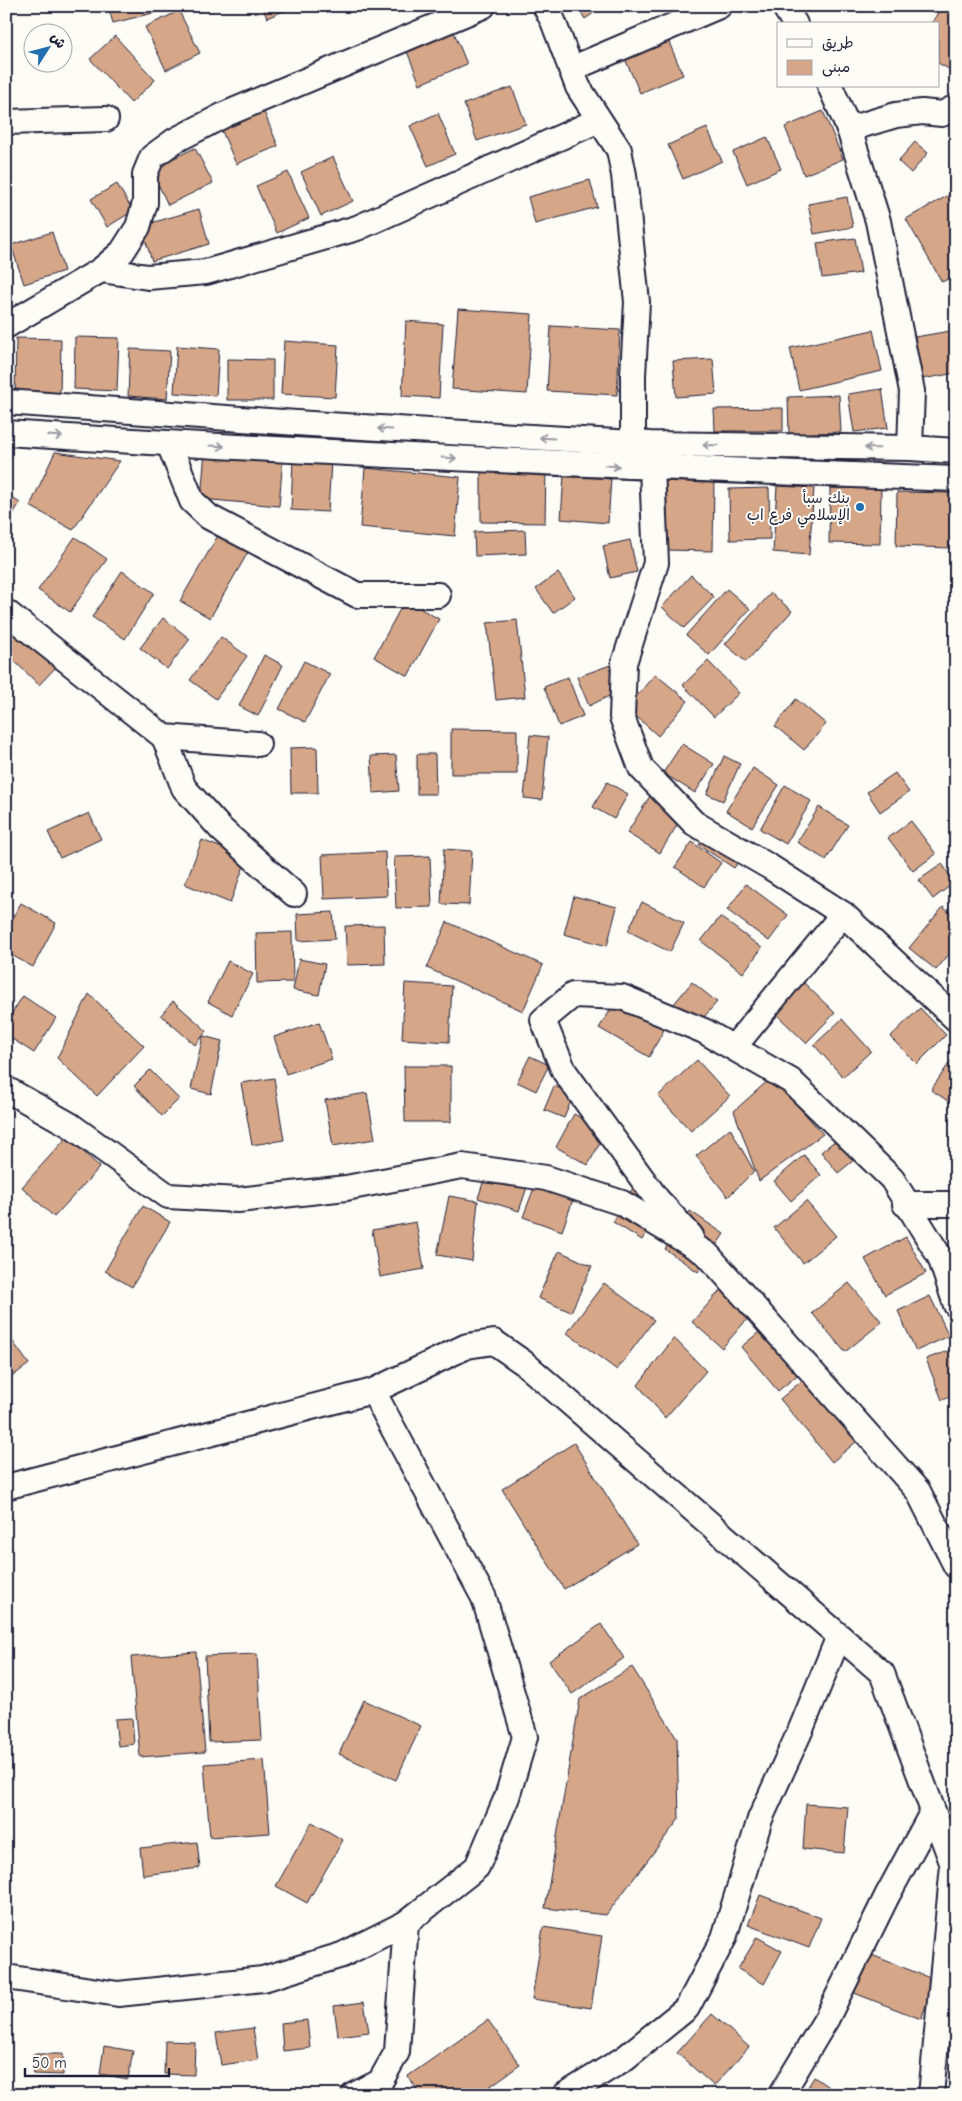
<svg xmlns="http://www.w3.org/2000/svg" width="962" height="2101" viewBox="0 0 962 2101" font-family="'Comic Neue','Playpen Sans Arabic',sans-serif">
<rect width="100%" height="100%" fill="#fdfcf7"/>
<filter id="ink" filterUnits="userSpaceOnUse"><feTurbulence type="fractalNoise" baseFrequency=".02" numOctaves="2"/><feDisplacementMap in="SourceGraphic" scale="10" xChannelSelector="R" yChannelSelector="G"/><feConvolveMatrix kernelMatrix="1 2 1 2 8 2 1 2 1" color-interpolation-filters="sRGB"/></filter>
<g filter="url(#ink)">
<g fill="#d5a687" stroke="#22223b">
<polygon points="108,6 155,6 157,12 113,23"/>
<polygon points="262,6 295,6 267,18"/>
<polygon points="577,6 604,6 585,19"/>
<polygon points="942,6 956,6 956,73 938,63 938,24 931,24"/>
<polygon points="179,11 200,53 166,70 145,27"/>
<polygon points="453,30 467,64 420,84 406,49"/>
<polygon points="665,33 683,75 640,93 622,52"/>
<polygon points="115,36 155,80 131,103 90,59"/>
<polygon points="512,87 526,124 477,141 464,104"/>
<polygon points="262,107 278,146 236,164 219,124"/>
<polygon points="823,111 843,159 804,175 785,127"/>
<polygon points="438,113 455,154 428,166 410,126"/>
<polygon points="707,128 722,161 683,179 668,145"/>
<polygon points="767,137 781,169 747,184 733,152"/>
<polygon points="915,142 928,153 911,173 898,161"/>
<polygon points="195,148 213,183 168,205 151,169"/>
<polygon points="333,157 353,201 321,216 301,172"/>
<polygon points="288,172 309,218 277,233 256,186"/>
<polygon points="590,180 597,207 535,224 528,197"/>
<polygon points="117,184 133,211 107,227 91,199"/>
<polygon points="956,191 956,275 942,282 906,219"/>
<polygon points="847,197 853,227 814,234 808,204"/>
<polygon points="199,209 209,244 152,261 141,226"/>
<polygon points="52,232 64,271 24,284 11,245"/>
<polygon points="855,238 861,273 822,278 817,243"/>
<polygon points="458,309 532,314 527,394 452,389"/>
<polygon points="406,321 443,324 439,398 402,396"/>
<polygon points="551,326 620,330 617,395 547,391"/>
<polygon points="873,330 882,371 799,390 790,348"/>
<polygon points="956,330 956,373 922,379 915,337"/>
<polygon points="75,337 119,338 117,391 74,389"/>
<polygon points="16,338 61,339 60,395 15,394"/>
<polygon points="284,341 338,345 335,397 281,394"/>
<polygon points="9,346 12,387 6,387 6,347"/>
<polygon points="177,346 219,349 216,396 174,393"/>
<polygon points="130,349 170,351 167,399 128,396"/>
<polygon points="227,359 273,360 273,400 227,400"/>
<polygon points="713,359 716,394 676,397 673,361"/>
<polygon points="882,389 888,428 854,432 848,394"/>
<polygon points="839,395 841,432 789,434 788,397"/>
<polygon points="783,408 783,431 715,431 714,409"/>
<polygon points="205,451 283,457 279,506 201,499"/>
<polygon points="55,452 120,461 73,530 30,506"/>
<polygon points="293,459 331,461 328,512 291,510"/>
<polygon points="481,467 546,468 545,523 481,522"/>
<polygon points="365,468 460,477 455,536 360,527"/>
<polygon points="564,475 611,479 608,523 561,519"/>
<polygon points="664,480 714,481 713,551 663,550"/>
<polygon points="777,486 814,488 809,555 773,552"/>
<polygon points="769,488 770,539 730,540 729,489"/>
<polygon points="830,488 881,489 880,544 829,543"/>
<polygon points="897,492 951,493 950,548 896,546"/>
<polygon points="6,494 20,503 6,525"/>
<polygon points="525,530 526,554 475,556 474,532"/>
<polygon points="220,532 250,549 210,618 180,601"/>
<polygon points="75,537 107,559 70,612 38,590"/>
<polygon points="630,540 637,572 610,578 603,546"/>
<polygon points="122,571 154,593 125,639 92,617"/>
<polygon points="558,573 575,597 553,613 536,589"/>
<polygon points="691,575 714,597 684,628 662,607"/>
<polygon points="727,589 750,609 709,655 686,635"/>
<polygon points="771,593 792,611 746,662 725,644"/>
<polygon points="405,600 439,619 408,676 374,657"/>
<polygon points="163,618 190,639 167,669 140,648"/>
<polygon points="517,620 525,697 496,700 487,623"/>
<polygon points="6,625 57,666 39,685 6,653"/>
<polygon points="221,637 247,656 216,699 190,680"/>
<polygon points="264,655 283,665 258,716 239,706"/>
<polygon points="304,661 330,674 305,722 279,709"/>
<polygon points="708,661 739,693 714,717 683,685"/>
<polygon points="616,663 617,692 589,706 577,677"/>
<polygon points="655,674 688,701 658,736 627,708"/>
<polygon points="568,677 583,716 559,726 544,687"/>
<polygon points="796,699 826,724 804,750 775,726"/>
<polygon points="451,729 517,730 517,774 451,774"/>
<polygon points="530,735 548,737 542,800 524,798"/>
<polygon points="682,744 714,764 695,793 663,773"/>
<polygon points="317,747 318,793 291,793 290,748"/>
<polygon points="417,754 435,754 436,794 417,794"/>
<polygon points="396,755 399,791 373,793 371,756"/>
<polygon points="724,756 740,764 723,801 707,794"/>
<polygon points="753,768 779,785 752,827 726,811"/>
<polygon points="895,773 909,792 880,812 867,792"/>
<polygon points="607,782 628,794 614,819 593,807"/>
<polygon points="785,785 811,801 786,844 760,829"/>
<polygon points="650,796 682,817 660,853 627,833"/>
<polygon points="819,807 848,825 826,860 797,842"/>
<polygon points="89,813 101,839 60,858 48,832"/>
<polygon points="911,821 936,854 913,871 888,838"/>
<polygon points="707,833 742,856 734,868 699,845"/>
<polygon points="202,840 247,858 230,903 185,884"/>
<polygon points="692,842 721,863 704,887 675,867"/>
<polygon points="444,849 472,851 469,905 441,904"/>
<polygon points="385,852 387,896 324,899 322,855"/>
<polygon points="430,856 432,907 396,908 394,857"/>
<polygon points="942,864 955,882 933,899 919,880"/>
<polygon points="746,884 788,915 769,941 727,910"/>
<polygon points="574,896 617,907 607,946 564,934"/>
<polygon points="642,902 684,923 670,952 628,931"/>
<polygon points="21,903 56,923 33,967 6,952 6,929"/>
<polygon points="943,907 956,918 956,946 936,970 909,948"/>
<polygon points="333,912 335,939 298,941 297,914"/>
<polygon points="720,917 762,948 743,973 701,941"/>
<polygon points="447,922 543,965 523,1011 427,968"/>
<polygon points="384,925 385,964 347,965 345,926"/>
<polygon points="292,932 293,982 257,983 256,933"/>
<polygon points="299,959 325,964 319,995 293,990"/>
<polygon points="228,961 253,974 232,1015 208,1002"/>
<polygon points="802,981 835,1013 806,1043 773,1011"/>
<polygon points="692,982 717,1002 697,1025 673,1005"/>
<polygon points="405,983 452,986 449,1042 402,1039"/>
<polygon points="89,994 144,1046 97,1096 57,1058"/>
<polygon points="23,996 56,1018 34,1053 6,1035 6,1022"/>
<polygon points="617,1000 665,1028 649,1057 599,1028"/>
<polygon points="173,1001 207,1031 195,1045 161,1015"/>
<polygon points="920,1008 946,1035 917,1064 890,1037"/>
<polygon points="842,1019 871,1051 843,1077 814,1045"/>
<polygon points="319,1022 332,1059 286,1074 274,1037"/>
<polygon points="203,1036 222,1041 211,1094 191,1089"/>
<polygon points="530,1056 549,1065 536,1091 517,1082"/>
<polygon points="952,1059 956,1062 956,1106 931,1090"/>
<polygon points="697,1060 730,1096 691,1131 658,1096"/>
<polygon points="404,1066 451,1066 451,1122 405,1122"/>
<polygon points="150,1070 179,1099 162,1116 134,1086"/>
<polygon points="772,1077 823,1134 759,1181 734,1111"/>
<polygon points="274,1078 284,1140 252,1145 241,1083"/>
<polygon points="554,1086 574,1094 564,1118 544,1110"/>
<polygon points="367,1093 375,1139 333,1146 325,1100"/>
<polygon points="574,1114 606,1132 588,1165 556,1147"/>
<polygon points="853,1126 870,1147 838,1173 821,1152"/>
<polygon points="730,1128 754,1171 728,1197 696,1156"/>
<polygon points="67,1137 100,1167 54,1217 22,1187"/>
<polygon points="804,1155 821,1175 791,1201 774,1181"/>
<polygon points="487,1171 528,1184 519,1211 478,1198"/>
<polygon points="537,1180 575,1194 562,1231 523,1217"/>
<polygon points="634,1186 664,1204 642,1240 613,1222"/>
<polygon points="449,1196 478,1201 472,1261 437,1255"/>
<polygon points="806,1201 836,1236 803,1263 774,1228"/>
<polygon points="143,1206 170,1222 132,1287 105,1271"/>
<polygon points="690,1211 724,1234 698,1272 665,1249"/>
<polygon points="416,1222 424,1269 380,1277 372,1230"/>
<polygon points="906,1237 926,1273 885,1295 865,1259"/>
<polygon points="559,1251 592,1266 571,1312 538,1298"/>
<polygon points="734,1275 763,1301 722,1348 692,1322"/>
<polygon points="604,1283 654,1320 617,1370 567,1333"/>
<polygon points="849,1283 882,1322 845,1352 812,1313"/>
<polygon points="930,1296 949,1336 916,1351 898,1311"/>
<polygon points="776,1318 812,1363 778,1391 741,1347"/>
<polygon points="6,1332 29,1364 6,1381"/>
<polygon points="674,1338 706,1371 665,1418 638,1385"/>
<polygon points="956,1348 956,1395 942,1400 926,1359"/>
<polygon points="816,1369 868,1432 832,1462 780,1399"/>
<polygon points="574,1443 637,1544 564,1589 502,1489"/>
<polygon points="601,1624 624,1658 572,1694 549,1661"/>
<polygon points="196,1652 205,1752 140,1757 131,1657"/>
<polygon points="257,1654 262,1740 209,1742 205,1656"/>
<polygon points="632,1667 677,1738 679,1819 606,1915 545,1908 580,1699"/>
<polygon points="364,1700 421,1726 396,1780 339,1754"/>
<polygon points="132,1718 134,1744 118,1746 115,1719"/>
<polygon points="264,1760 270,1833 210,1837 204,1764"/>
<polygon points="806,1804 848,1807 844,1853 803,1849"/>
<polygon points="312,1822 343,1840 307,1903 276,1886"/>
<polygon points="197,1842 200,1868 143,1875 140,1848"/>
<polygon points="760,1895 821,1918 809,1948 748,1925"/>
<polygon points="543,1927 602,1936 591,2008 532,1999"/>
<polygon points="757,1937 782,1951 764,1984 738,1969"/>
<polygon points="864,1952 935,1980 921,2019 849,1991"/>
<polygon points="364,2002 369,2032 338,2036 334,2006"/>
<polygon points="712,2014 749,2047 714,2086 677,2053"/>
<polygon points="307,2020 310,2048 283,2051 281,2023"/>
<polygon points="488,2020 520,2065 478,2095 421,2095 408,2076"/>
<polygon points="253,2028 258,2060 221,2065 216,2033"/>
<polygon points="165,2041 195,2042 194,2075 164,2074"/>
<polygon points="104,2046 133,2051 128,2079 100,2074"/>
<polygon points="33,2054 63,2054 63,2075 33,2074"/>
<polygon points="814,2077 840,2095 803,2095"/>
</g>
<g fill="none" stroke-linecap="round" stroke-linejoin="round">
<g stroke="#22223b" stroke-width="28">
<g id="minor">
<polyline points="545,6 553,21 578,87 619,150 624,175 637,302 633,375 633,444"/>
<polyline points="784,6 795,24"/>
<polyline points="571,69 719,6"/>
<polyline points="830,86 849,129 878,221 912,391 910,448"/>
<polyline points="6,122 106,119"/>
<polyline points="849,129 896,115 922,112 942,114 956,107"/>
<polyline points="101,270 148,277 206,272 357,228 599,120"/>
<polyline points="6,326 101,270 122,252 138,227 145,203 145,174 152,157 174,141 226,114 483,6"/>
<polyline points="6,402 311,424 650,444 910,448 956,451"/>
<path d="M 6,433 C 322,454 639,467 956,479"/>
<polyline points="169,444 192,501 209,517 357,595 438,595"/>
<polyline points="652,468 656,563 624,663 622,717 641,768 694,823 770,867 843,914 956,1019"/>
<polyline points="6,612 164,737 184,788 221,829 294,894"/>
<polyline points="164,737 258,744"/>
<polyline points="734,1047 843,914"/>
<polyline points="6,1089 70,1125 168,1196 238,1200 346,1188 462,1166 546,1178 622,1203 707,1254 918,1491 956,1566"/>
<polyline points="905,1204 956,1204"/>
<polyline points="691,1236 657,1199 564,1071 543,1020 573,995 622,997 704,1031 791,1081 892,1179 940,1257 956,1305"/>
<polyline points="6,1487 373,1391 467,1346 494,1342 524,1363 882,1673 953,1865 931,2095"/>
<polyline points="6,1977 118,1994 263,1979 342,1955 406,1923 477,1867 507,1797 525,1737 484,1598 373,1391"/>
<polyline points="354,2095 380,2082 397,2052 406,1923"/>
<polyline points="565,2095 625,2058 687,2008 724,1938 760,1819 801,1729 839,1636"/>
<polyline points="781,2095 827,2018 887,1896 933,1811"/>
</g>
</g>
<use href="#minor" stroke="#fdfcf7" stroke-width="24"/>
</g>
<defs><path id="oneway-shaft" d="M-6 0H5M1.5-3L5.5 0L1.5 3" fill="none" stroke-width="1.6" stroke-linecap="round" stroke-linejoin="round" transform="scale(1.25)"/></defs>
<g stroke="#9a9aa2">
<use href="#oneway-shaft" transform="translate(385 429) rotate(-177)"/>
<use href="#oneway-shaft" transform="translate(55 436) rotate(4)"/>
<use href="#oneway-shaft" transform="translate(547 438) rotate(-177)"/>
<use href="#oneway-shaft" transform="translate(710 445) rotate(-179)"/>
<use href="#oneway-shaft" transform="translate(217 446) rotate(3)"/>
<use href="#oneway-shaft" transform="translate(872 448) rotate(-179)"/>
<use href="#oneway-shaft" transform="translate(449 458) rotate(3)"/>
<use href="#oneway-shaft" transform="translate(612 466) rotate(3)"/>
</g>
</g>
<circle fill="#1f6fb2" stroke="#fdfcf7" stroke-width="2" cx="860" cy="507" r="5"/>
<g text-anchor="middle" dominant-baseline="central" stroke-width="4" stroke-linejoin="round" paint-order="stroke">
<g font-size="15" fill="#22223b" stroke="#fdfcf7" text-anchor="end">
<text x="850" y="498">بنك سبأ<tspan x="850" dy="17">الإسلامي فرع اب</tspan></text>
</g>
</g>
<rect width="962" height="2101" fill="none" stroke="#fdfcf7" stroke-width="25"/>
<rect x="12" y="12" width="937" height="2076" fill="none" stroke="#22223b" stroke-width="2" filter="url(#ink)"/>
<rect x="777" y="22" width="162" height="65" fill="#fdfcf7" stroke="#a5a5ac"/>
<rect x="787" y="39" width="25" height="8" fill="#fdfcf7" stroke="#a5a5ac"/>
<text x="822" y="48" font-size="15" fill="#22223b">طريق</text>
<rect x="787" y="60" width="25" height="15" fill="#d5a687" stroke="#a5a5ac"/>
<text x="822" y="72" font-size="15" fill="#22223b">مبنى</text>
<g transform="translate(48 48) rotate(54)"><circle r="24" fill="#fdfcf7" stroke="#a5a5ac"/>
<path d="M0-4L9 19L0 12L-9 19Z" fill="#1f6fb2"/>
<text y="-8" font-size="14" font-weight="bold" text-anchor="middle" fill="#22223b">ش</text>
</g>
<path d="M25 2068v8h144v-8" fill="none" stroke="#22223b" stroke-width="2.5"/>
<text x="32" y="2068" font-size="15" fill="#22223b" stroke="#fdfcf7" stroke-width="4" paint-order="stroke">50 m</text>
</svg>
